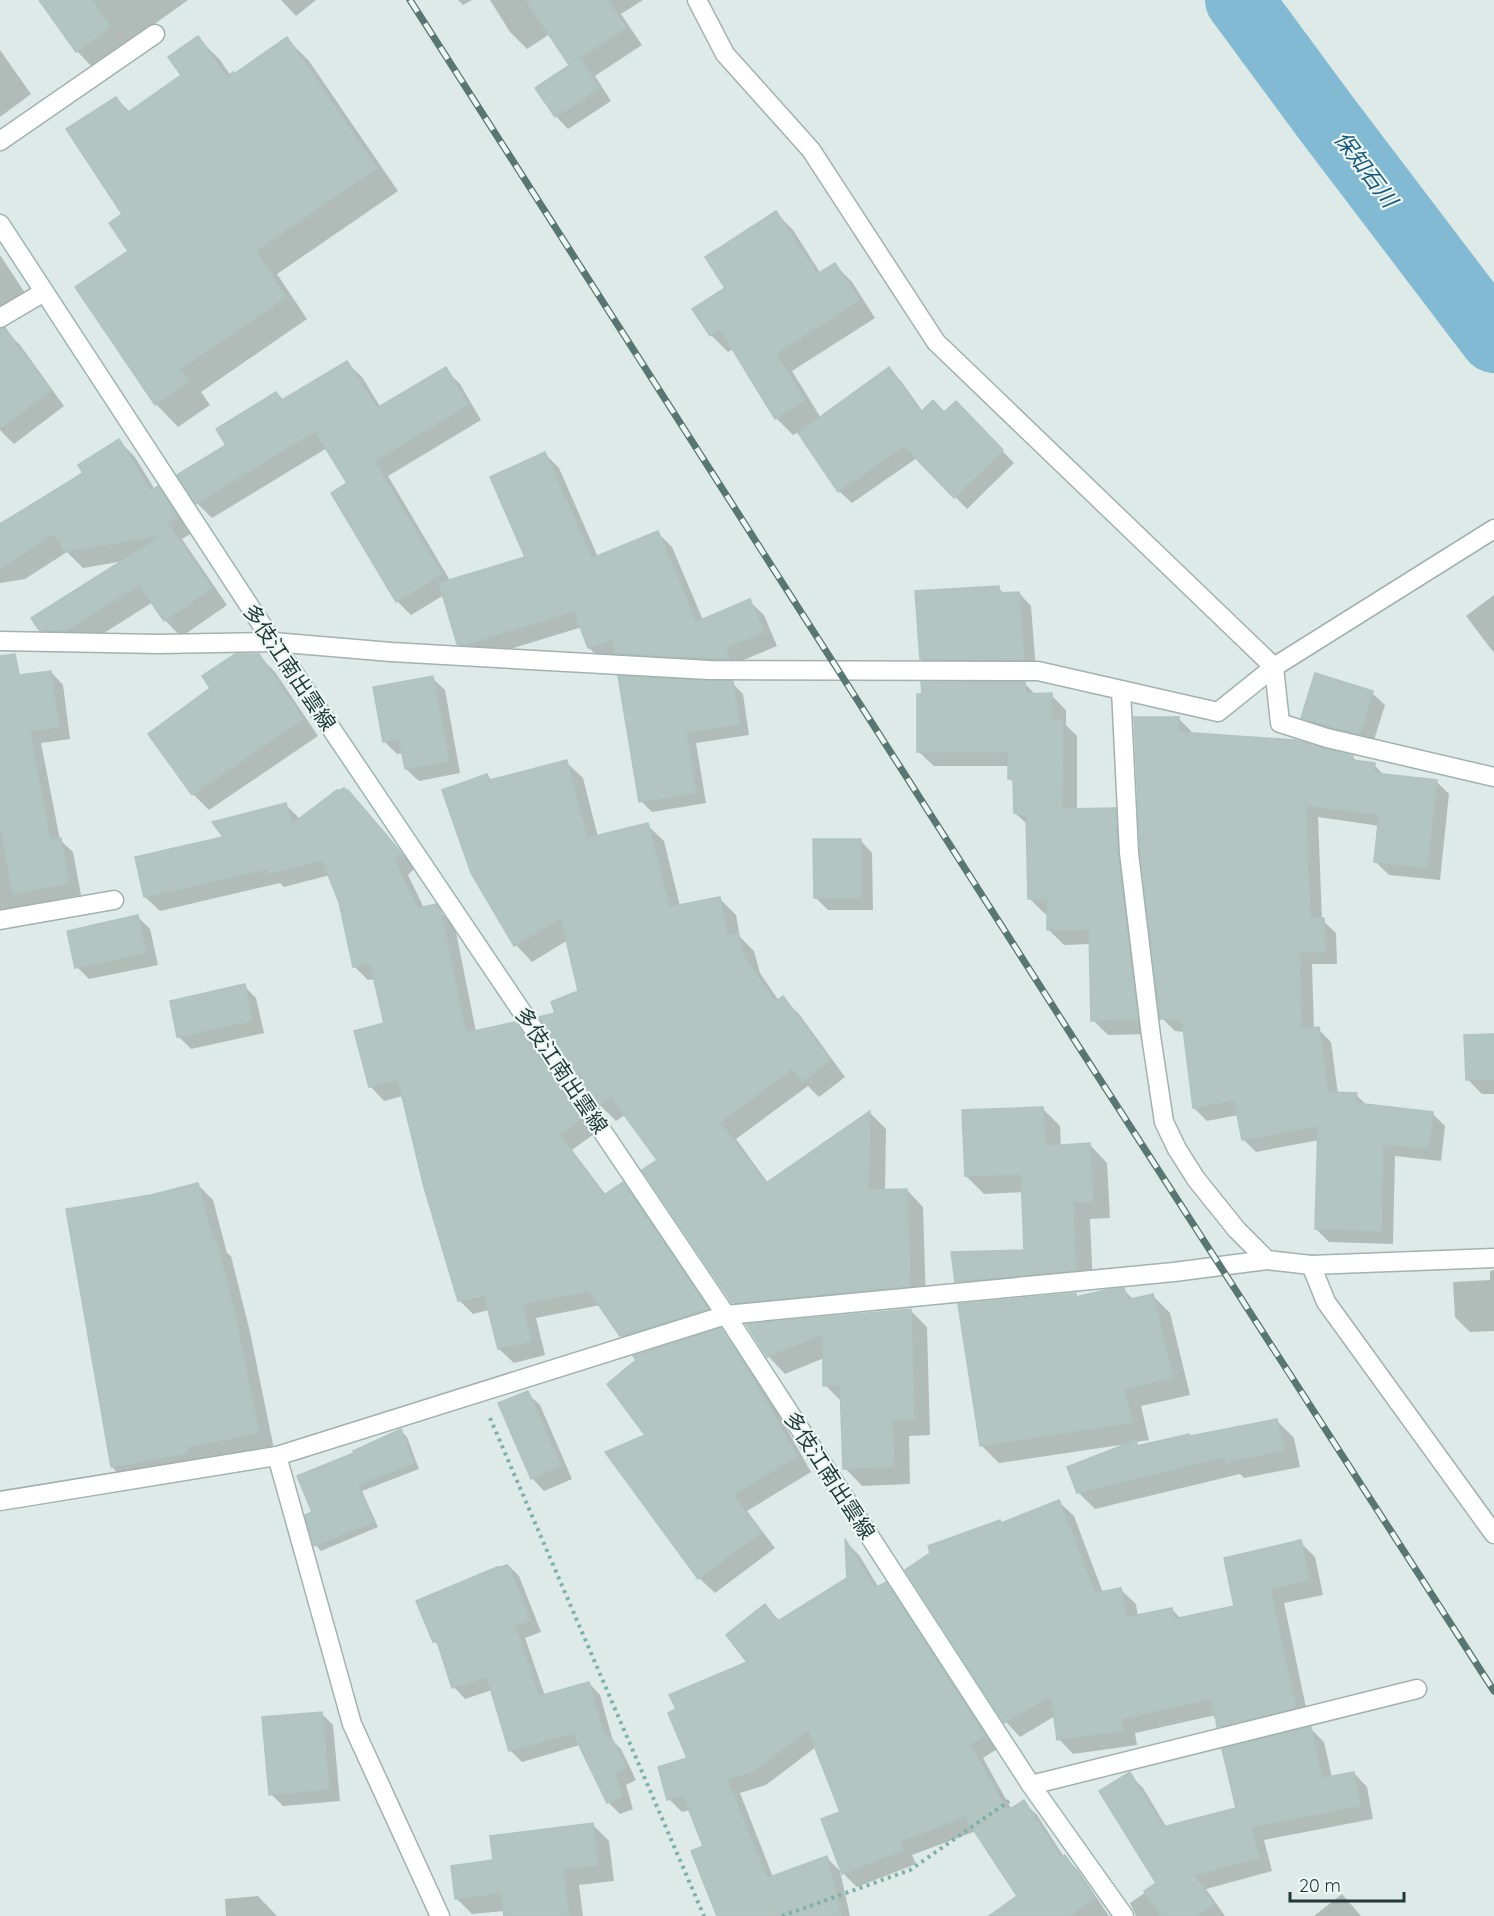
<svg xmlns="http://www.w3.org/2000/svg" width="1494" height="1916" viewBox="0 0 1494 1916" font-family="Quicksand,'Noto Sans JP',sans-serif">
<rect width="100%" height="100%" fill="#deeae7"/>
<g fill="#0003" fill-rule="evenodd">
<polygon points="41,0 188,0 93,68 77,51"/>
<polygon points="281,0 316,0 296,16"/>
<polygon points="458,0 472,0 463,5"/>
<polygon points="490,0 643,0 621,14 642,45 595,76 611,101 568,129 556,116 571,66 550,34 527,49 510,32"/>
<polygon points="198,38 220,60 231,76 234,76 287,39 309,61 398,191 277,274 307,319 201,392 210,405 178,427 156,404 78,288 130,252 124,214 116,98 131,113 183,76"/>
<polygon points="0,50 31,94 0,117"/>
<polygon points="776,213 793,230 821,274 835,265 852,282 875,318 792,371 821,418 889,369 901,381 923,412 944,413 956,403 1014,463 967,509 917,458 852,503 839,491 799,432 793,435 776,418 733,349 728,352 711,335 728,288"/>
<polygon points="0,255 31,302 3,321 6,326 5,330 20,345 64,406 14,444 0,430"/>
<polygon points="347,363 362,377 381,408 445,369 460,384 481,420 388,476 451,582 527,558 545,454 559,468 598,557 658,533 672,547 703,620 749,601 764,615 777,646 741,661 604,662 589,648 582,627 478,659 473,658 458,644 444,595 411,615 397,601 349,484 327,448 212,518 197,503 228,446 276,394 284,401"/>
<polygon points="119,441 135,457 155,490 158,488 174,505 192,533 182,539 227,605 181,637 165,620 153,602 82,647 57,646 41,630 124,561 83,568 67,552 25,579 0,583 0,525 85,473"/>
<polygon points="998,588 1005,594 1019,593 1031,606 1036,671 934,671 921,659"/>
<polygon points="1494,595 1494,653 1466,616"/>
<polygon points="258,655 275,672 318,736 209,810 193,794"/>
<polygon points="51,672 63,685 70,739 41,743 60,840 73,852 81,895 0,911 0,679"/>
<polygon points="432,678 445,690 460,773 419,781 406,769 403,753 397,754 385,742"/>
<polygon points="620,678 732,683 743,694 749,735 696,743 706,803 652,812 641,801"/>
<polygon points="1025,684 1036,695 1051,695 1066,710 1066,725 1077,736 1077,810 1115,810 1130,825 1152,1034 1108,1035 1093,1020 1091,944 1064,945 1049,930 1049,913 1045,914 1029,898 1028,825 1015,813 1015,784 1009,778 1009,766 934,766 918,751"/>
<polygon points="1372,693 1385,705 1372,746 1315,730 1303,718"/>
<polygon points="1178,718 1191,731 1191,734 1352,757 1358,762 1374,765 1385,776 1436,781 1449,794 1440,880 1389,875 1376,862 1380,826 1318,817 1322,920 1336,933 1337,964 1312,964 1314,1029 1318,1029 1331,1042 1338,1094 1356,1095 1368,1106 1432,1113 1445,1126 1441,1161 1395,1156 1393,1244 1329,1242 1316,1229 1319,1140 1256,1152 1243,1139 1238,1115 1207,1121 1194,1108 1185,1032 1175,1031 1162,1018"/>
<polygon points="566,762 583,778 598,837 647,825 664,841 680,906 720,899 736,915 740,937 754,951 760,973 779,1001 782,998 799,1014 845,1077 819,1097 808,1086 736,1139 768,1183 870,1113 886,1129 885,1191 907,1190 923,1207 926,1302 749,1319 733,1302 659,1160 625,1115 616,1121 600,1105 557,1014 580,992 568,940 532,962 516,945 472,872 487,776 492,781"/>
<path d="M 344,787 L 358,801 L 415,868 L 408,875 L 424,908 L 435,906 L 455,927 L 476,1032 L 515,1023 L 529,1038 L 594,1134 L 572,1150 L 606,1195 L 623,1184 L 637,1198 L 721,1323 L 636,1350 L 621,1335 L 600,1305 L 536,1318 L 545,1355 L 514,1363 L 499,1349 L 489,1310 L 473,1314 L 459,1300 L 403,1096 L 384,1101 L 370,1086 L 386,1024 L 375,979 L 368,980 L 354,966 L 341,901 L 330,875 L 284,887 L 280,883 L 160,911 L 145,897 L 226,838 L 286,805 L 301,820 ZM 490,1290 L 491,1293 L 466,1300 L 466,1297 Z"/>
<polygon points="860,840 872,853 873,910 828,910 815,897"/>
<polygon points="138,917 150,929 158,965 89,979 77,967"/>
<polygon points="244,986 256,998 264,1033 191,1049 179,1037"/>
<polygon points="1494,1036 1494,1094 1482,1094 1467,1079"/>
<polygon points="1042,1108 1060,1126 1061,1147 1090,1145 1107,1163 1110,1218 1090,1219 1093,1287 974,1299 956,1281 1026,1251 1024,1192 984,1194 966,1176"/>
<polygon points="197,1184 213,1200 227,1253 231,1256 250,1332 274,1449 128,1483 112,1467 151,1196"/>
<polygon points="1494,1270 1494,1331 1470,1332 1455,1317 1453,1282 1490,1280 1490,1271"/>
<polygon points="1124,1290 1134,1300 1152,1295 1170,1313 1190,1395 1141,1406 1149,1440 1136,1442 1140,1447 1277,1421 1294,1438 1300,1467 1244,1478 1240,1474 1095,1509 1078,1492 1127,1444 999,1463 981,1445 1076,1294 1079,1298"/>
<polygon points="910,1310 927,1327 930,1435 909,1436 910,1484 862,1486 845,1468 843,1403 825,1385 824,1358 785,1374 768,1356 748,1326"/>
<polygon points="721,1330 736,1346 761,1383 811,1472 747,1511 775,1548 715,1593 699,1578 648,1435 638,1360"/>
<polygon points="527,1393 540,1405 572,1479 544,1491 532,1478"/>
<polygon points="401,1431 407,1437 419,1469 362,1491 378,1527 321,1551 316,1545 314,1513 356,1453"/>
<polygon points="1059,1502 1074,1516 1103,1593 1121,1590 1136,1604 1138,1617 1172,1609 1181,1619 1236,1607 1300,1542 1315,1557 1323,1595 1284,1603 1309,1722 1233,1741 1219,1726 1219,1719 1216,1715 1135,1733 1137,1745 1073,1754 1059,1739 1055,1716 1020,1737 1006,1722 907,1570 1001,1524"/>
<polygon points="847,1543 859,1555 879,1588 885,1583 899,1597 997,1749 983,1758 1012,1810 1023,1802 1037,1815 1064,1857 1078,1870 1109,1916 988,1916 1019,1896 976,1831 912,1855 916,1864 857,1887 843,1873 842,1813 816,1747 766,1785 740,1793 773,1877 827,1858 840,1871 850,1916 725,1916 705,1847 691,1810 682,1812 669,1799 689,1759 750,1663 765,1606 780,1621 848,1579"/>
<polygon points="507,1564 519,1576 541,1632 525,1638 545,1696 589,1683 600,1695 613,1741 621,1749 636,1780 626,1785 633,1809 620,1814 608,1802 580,1745 522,1762 510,1750 492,1690 465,1699 454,1687 440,1647 435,1642 471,1578"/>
<polygon points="321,1713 333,1725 340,1801 283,1806 271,1794"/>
<polygon points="1311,1729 1324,1742 1332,1777 1354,1773 1367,1787 1373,1819 1264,1840 1272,1871 1206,1889 1225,1916 1136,1916 1130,1903 1158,1884 1129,1774 1143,1788 1167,1828 1237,1809"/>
<polygon points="593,1825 609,1841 614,1881 579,1885 583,1916 505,1916 504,1911 472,1914 456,1898 495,1862"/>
<polygon points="1342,1894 1361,1916 1314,1916"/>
<polygon points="258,1896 277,1916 226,1916 225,1899"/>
</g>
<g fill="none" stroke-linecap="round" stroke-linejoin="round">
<polyline stroke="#82bad3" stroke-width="68" points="1239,0 1326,118 1494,339"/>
</g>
<g fill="#b3c5c0" stroke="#b0c4bf" stroke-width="1.5">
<polygon points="39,0 92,0 111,27 76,52"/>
<polygon points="526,0 608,0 626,28 569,65"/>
<polygon points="198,36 227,77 233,72 234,74 287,37 377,168 256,251 286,297 180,369 189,382 155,405 75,287 128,251 109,223 122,214 66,129 116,97 127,113 181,75 168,57"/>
<polygon points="580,58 600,88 555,117 535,88"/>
<polygon points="776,211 817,274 835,263 859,300 776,354 805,400 775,419 720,329 710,336 692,309 725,288 705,257"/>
<polygon points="5,328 51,391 0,428 0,329"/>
<polygon points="347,361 377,408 446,367 468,405 374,461 442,574 396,602 331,493 347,483 315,431 196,504 177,475 226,445 216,429 276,392 282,400"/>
<polygon points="889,367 921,412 933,400 944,412 956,401 1003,450 954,498 904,446 838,492 798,433"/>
<polygon points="119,439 151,491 158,486 177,516 167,522 212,588 164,621 139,585 65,631 39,630 31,618 163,535 65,552 54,534 0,568 0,524 83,473 78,465"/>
<polygon points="545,452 592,558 658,531 696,622 750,599 764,632 727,647 729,659 615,653 612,639 588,648 574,611 463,645 457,644 439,583 525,557 490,477"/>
<polygon points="999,586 999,593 1019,592 1024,660 920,659 915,591"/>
<polygon points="15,654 19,675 51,671 59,727 30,731 50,840 61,838 69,883 13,894 0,825 0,656"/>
<polygon points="235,654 259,654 303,719 192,795 148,734 210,688 202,676"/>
<polygon points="1315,673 1373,691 1360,734 1301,718"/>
<polygon points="433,676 449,761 405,769 399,739 383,742 373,687"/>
<polygon points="618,676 733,681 739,724 686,732 696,793 639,802"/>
<polygon points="921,682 1025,682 1026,694 1052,693 1052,720 1063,720 1062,809 1116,808 1118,854 1138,1019 1091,1021 1089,929 1047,930 1047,899 1028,899 1026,816 1014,813 1013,779 1008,779 1008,752 917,752 917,694 922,694"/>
<polygon points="1134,717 1179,717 1179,732 1295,740 1353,756 1352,760 1375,763 1374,773 1437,780 1427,868 1374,862 1379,815 1306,805 1310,918 1324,918 1325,952 1300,952 1301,1029 1319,1027 1328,1092 1357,1093 1356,1103 1433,1112 1428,1149 1383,1144 1381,1231 1315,1229 1318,1126 1242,1140 1234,1100 1193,1108 1182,1020 1160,1019 1140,852"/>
<polygon points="567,760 587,838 648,823 669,907 720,897 727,935 738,933 744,956 775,1002 783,996 830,1060 802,1082 792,1069 720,1122 766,1183 870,1111 868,1190 907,1189 910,1286 732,1303 642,1170 657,1160 611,1097 599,1106 539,1017 555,1013 551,1002 578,991 561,918 514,946 471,873 442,790 487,774 490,780"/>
<polygon points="337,790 348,790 402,854 394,860 418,908 436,904 441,912 466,1033 515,1022 581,1119 559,1135 604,1195 623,1182 708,1309 620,1336 589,1291 522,1304 531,1341 498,1349 484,1294 458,1301 424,1187 398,1080 369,1087 354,1031 384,1023 370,963 353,967 339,902 322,860 268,874 267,869 144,897 135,857 223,837 212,822 286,803 292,824"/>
<polygon points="813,839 861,839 861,898 814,898"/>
<polygon points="138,915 146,953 75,968 67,931"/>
<polygon points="245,984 252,1021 177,1037 170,1001"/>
<polygon points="1494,1034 1494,1079 1466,1080 1464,1035"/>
<polygon points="1043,1107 1045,1146 1090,1143 1093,1201 1073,1202 1076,1270 955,1282 951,1252 1024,1250 1021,1174 965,1176 962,1110"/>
<polygon points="198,1183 213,1239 216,1239 235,1315 259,1433 187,1447 188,1453 111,1467 66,1209 151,1195"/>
<polygon points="1124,1288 1127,1300 1153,1294 1173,1377 1124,1389 1132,1423 980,1446 958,1304 1076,1293 1076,1297 1106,1290"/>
<polygon points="911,1309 914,1419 892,1420 894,1467 843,1469 840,1385 823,1386 823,1334 767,1357 746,1324"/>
<polygon points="721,1328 746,1366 797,1456 733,1495 761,1532 698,1579 605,1452 645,1435 607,1384 636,1360 633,1356"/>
<polygon points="528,1391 561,1466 531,1479 498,1403"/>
<polygon points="1277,1419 1284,1450 1226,1462 1225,1457 1077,1493 1067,1467 1136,1440 1137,1446 1189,1434 1190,1436"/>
<polygon points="401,1429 414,1463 358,1485 373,1522 314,1546 305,1515 312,1512 297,1476 354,1453 353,1451"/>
<polygon points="1059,1500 1095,1593 1121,1588 1127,1617 1172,1608 1174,1619 1234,1606 1224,1558 1301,1540 1310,1580 1270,1589 1296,1708 1217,1727 1216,1720 1221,1717 1215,1718 1211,1699 1121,1719 1123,1731 1057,1740 1051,1696 1004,1723 905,1570 930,1553 928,1546 1000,1520 1001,1523"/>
<polygon points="845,1539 875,1588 886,1582 985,1735 970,1744 1007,1811 1024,1800 1061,1858 1065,1855 1095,1898 1069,1916 989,1916 1017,1896 965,1817 900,1841 903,1850 842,1874 821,1819 840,1812 808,1730 752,1772 727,1779 767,1878 827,1856 841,1916 717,1916 691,1851 703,1846 683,1795 667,1800 658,1767 687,1758 668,1713 676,1709 669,1695 747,1662 726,1635 765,1604 778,1621 847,1578"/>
<polygon points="497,1567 509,1567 530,1620 515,1626 539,1696 589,1682 605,1738 610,1735 626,1768 615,1773 622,1797 607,1803 573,1733 509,1751 487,1677 452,1688 437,1641 433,1642 416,1601"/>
<polygon points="322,1712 329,1789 269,1795 262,1717"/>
<polygon points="1311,1727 1322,1778 1354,1772 1360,1806 1251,1827 1260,1858 1194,1875 1214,1904 1196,1916 1161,1916 1144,1891 1156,1883 1099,1791 1130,1772 1163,1827 1236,1808 1222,1749"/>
<polygon points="593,1823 598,1865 563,1869 569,1916 504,1916 501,1893 455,1899 451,1866 493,1860 490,1836"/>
</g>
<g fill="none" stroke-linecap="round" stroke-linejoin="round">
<g stroke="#a1b2af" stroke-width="21">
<g id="street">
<polyline points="697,0 725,54 811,150 936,342 1274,667 1280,723 1327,738 1494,777"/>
<polyline points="0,141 155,34"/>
<polyline points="0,318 44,292"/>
<polyline points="0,641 159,644 273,642 391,652 709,670 1038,671 1218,712 1274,667 1494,529"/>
<polyline points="1121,690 1129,853 1151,1036 1164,1122 1177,1149 1196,1179 1237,1230 1267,1260 1311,1265"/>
<polyline points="0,920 114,900"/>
<polyline points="1494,1258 1311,1265 1326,1302 1494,1534"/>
<polyline points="277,1456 352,1724 440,1916"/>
<polyline points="0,1501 277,1456 726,1315 1174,1272 1267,1260"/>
<polyline points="1031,1785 1417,1689"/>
</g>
</g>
<g stroke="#9cb7b1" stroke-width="21">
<polyline id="secondary" points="0,224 273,642 726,1315 1031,1785 1124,1916"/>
</g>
<g stroke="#7cb0a8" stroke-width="4" stroke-dasharray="3 4.5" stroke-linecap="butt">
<polyline points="490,1418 704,1916"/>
<polyline points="782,1916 910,1870 1009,1801"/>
</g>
<use href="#street" stroke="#fff" stroke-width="18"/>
<use href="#secondary" stroke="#fff" stroke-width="18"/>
<g stroke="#587773" stroke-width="7">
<polyline id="rail" points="410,0 1079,1047 1494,1691"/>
</g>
<use href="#rail" stroke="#eef7f4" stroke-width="4.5" stroke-dasharray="14" stroke-linecap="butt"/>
</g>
<g text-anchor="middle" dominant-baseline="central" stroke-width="4.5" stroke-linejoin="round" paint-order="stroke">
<g font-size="21" fill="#1f3b37" stroke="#eef7f4">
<text transform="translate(290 667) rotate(56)">多伎江南出雲線</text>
<text transform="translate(562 1070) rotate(56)">多伎江南出雲線</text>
<text transform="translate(830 1475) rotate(57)">多伎江南出雲線</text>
</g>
<g font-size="22" font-style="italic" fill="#165879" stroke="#eef7f4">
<text transform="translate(1366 169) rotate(53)">保知石川</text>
</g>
</g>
<path d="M1290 1892v9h114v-9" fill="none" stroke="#1f3b37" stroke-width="3"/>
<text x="1299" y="1892" font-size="18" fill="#1f3b37" stroke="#eef7f4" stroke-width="4.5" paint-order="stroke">20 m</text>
</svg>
